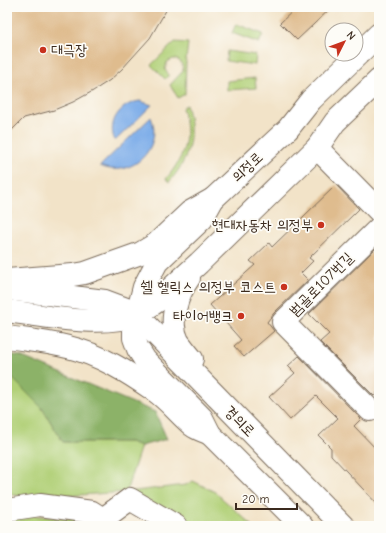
<svg xmlns="http://www.w3.org/2000/svg" width="386" height="533" viewBox="0 0 386 533" font-family="'Comic Neue','Poor Story',sans-serif">
<rect width="100%" height="100%" fill="#fdfcf7"/>
<filter id="ink" filterUnits="userSpaceOnUse"><feTurbulence type="fractalNoise" baseFrequency=".025" numOctaves="2"/><feDisplacementMap in="SourceGraphic" scale="8" xChannelSelector="R" yChannelSelector="G"/><feConvolveMatrix kernelMatrix="1 2 1 2 8 2 1 2 1" color-interpolation-filters="sRGB"/></filter>
<filter id="wash" filterUnits="userSpaceOnUse"><feTurbulence type="fractalNoise" baseFrequency=".012" numOctaves="4" result="noise"/><feDisplacementMap in="SourceGraphic" scale="16" xChannelSelector="R" yChannelSelector="G"/><feGaussianBlur stdDeviation="0.9" result="paint"/><feColorMatrix in="noise" values="0 0 0 0 0 0 0 0 0 0 0 0 0 0 0 0 0 1.4 0 .05"/><feComposite in="paint" operator="in"/></filter>
<g filter="url(#wash)">
<rect width="100%" height="100%" fill="#f2e3c8"/>
<g fill="#b1d077" stroke="#767d4a">
<polygon points="236,24 263,34 259,43 232,33"/>
<path d="M 175,42 L 188,43 L 186,60 L 185,94 L 178,98 L 170,85 L 183,71 C 183,64 180,59 173,59 L 167,62 L 165,70 L 169,75 L 165,79 L 151,65 Z"/>
<polygon points="227,51 256,55 255,65 226,61"/>
<polygon points="255,78 256,88 227,90 227,81"/>
<path d="M 186,105 C 195,134 190,159 169,182 L 166,179 C 186,155 190,137 182,108 Z"/>
<polygon points="7,373 42,408 63,442 130,442 141,446 126,492 186,485 193,481 215,492 253,526 190,526 126,492 33,498 7,494"/>
<polygon points="7,513 82,520 81,526 7,526"/>
</g>
<polygon fill="#8cb268" stroke="#646e43" points="7,354 20,356 155,412 167,439 141,446 130,442 63,442 42,408 7,373"/>
<g fill="#7faee9" stroke="#5d6c84">
<path d="M 140,101 L 152,105 L 115,141 C 106,122 121,103 140,101 Z"/>
<path d="M 151,117 C 164,148 131,180 100,166 Z"/>
</g>
<g id="blocks">
<g fill="#dfbc8e">
<polygon points="7,7 168,7 150,38 122,69 110,80 93,91 73,102 54,110 24,118 7,135"/>
<polygon points="297,7 332,7 297,40 280,23"/>
<polygon points="336,185 359,209 309,258 313,261 301,273 308,280 274,313 267,322 274,331 244,357 234,346 241,340 210,305 255,265 250,261 269,243 272,247"/>
<polygon points="379,245 379,391 374,396 320,342 329,334 309,314"/>
<polygon points="299,356 361,419 354,426 379,452 379,506 331,455 331,448 319,436 338,418 316,396 290,420 269,397 295,373 288,366"/>
</g>
</g>
</g>
<g filter="url(#ink)">
<use href="#blocks" fill-opacity="0" stroke="#7b6b5a" stroke-width="1"/>
<g fill="none" stroke-linecap="round" stroke-linejoin="round">
<g stroke="#7b6b5a" stroke-width="24">
<g id="minor">
<polyline points="317,148 379,211"/>
<path d="M 189,278 C 177,295 168,321 178,341 C 182,347 187,353 192,359"/>
<polyline points="370,410 283,322 379,228"/>
<polyline points="7,510 40,505 92,512 103,519"/>
<polyline points="102,526 103,519 130,499 176,526"/>
<polyline points="302,526 210,434 202,418 145,360 138,349 134,338 134,326 144,287 157,262 202,219 213,199 288,129 311,100 379,34"/>
<polyline points="343,526 137,315 156,302 199,263 317,148 335,122 379,80"/>
</g>
</g>
<g stroke="#7b6b5a" stroke-width="24">
<g id="highway">
<polyline points="7,280 73,275 85,273 141,253 156,244 190,212 213,199"/>
<polyline points="8,289 105,301 129,310 137,315"/>
<path d="M 7,311 C 46,316 100,328 137,315"/>
<path d="M 7,337 C 27,340 48,342 68,347 C 99,354 129,373 155,391 C 169,401 180,415 193,426 C 198,430 205,431 210,434"/>
</g>
</g>
<use href="#minor" stroke="#fff" stroke-width="22"/>
<use href="#highway" stroke="#fff" stroke-width="22"/>
</g>
</g>
<g fill="#c8321e" stroke="#fdfcf7" stroke-width="1.5">
<circle cx="43" cy="50" r="4"/>
<circle cx="321" cy="225" r="4"/>
<circle cx="284" cy="287" r="4"/>
<circle cx="241" cy="316" r="4"/>
</g>
<g text-anchor="middle" dominant-baseline="central" stroke-width="3.5" stroke-linejoin="round" paint-order="stroke">
<g font-size="15" fill="#3b2a1e" stroke="#fdfcf7" text-anchor="end">
<text x="51" y="50" text-anchor="start">대극장</text>
<text x="313" y="225">현대자동차 의정부</text>
<text x="276" y="287">쉘 헬릭스 의정부 코스트</text>
<text x="233" y="316">타이어뱅크</text>
</g>
<g font-size="15" fill="#3b2a1e" stroke="#fdfcf7">
<text transform="translate(247 167) rotate(-43)">의정로</text>
<text transform="translate(321 284) rotate(-45)">범골로107번길</text>
<text transform="translate(240 421) rotate(46)">경의로</text>
</g>
</g>
<rect width="386" height="533" fill="none" stroke="#fdfcf7" stroke-width="24"/>
<g transform="translate(344 42) rotate(48)"><circle r="19" fill="#fdfcf7" stroke="#afa8a0"/>
<path d="M0-3L7 15L0 10L-7 15Z" fill="#c8321e"/>
<text y="-6" font-size="11" font-weight="bold" text-anchor="middle" fill="#3b2a1e">N</text>
</g>
<path d="M236 503v6h61v-6" fill="none" stroke="#3b2a1e" stroke-width="2"/>
<text x="242" y="503" font-size="12" fill="#3b2a1e" stroke="#fdfcf7" stroke-width="3" paint-order="stroke">20 m</text>
</svg>
